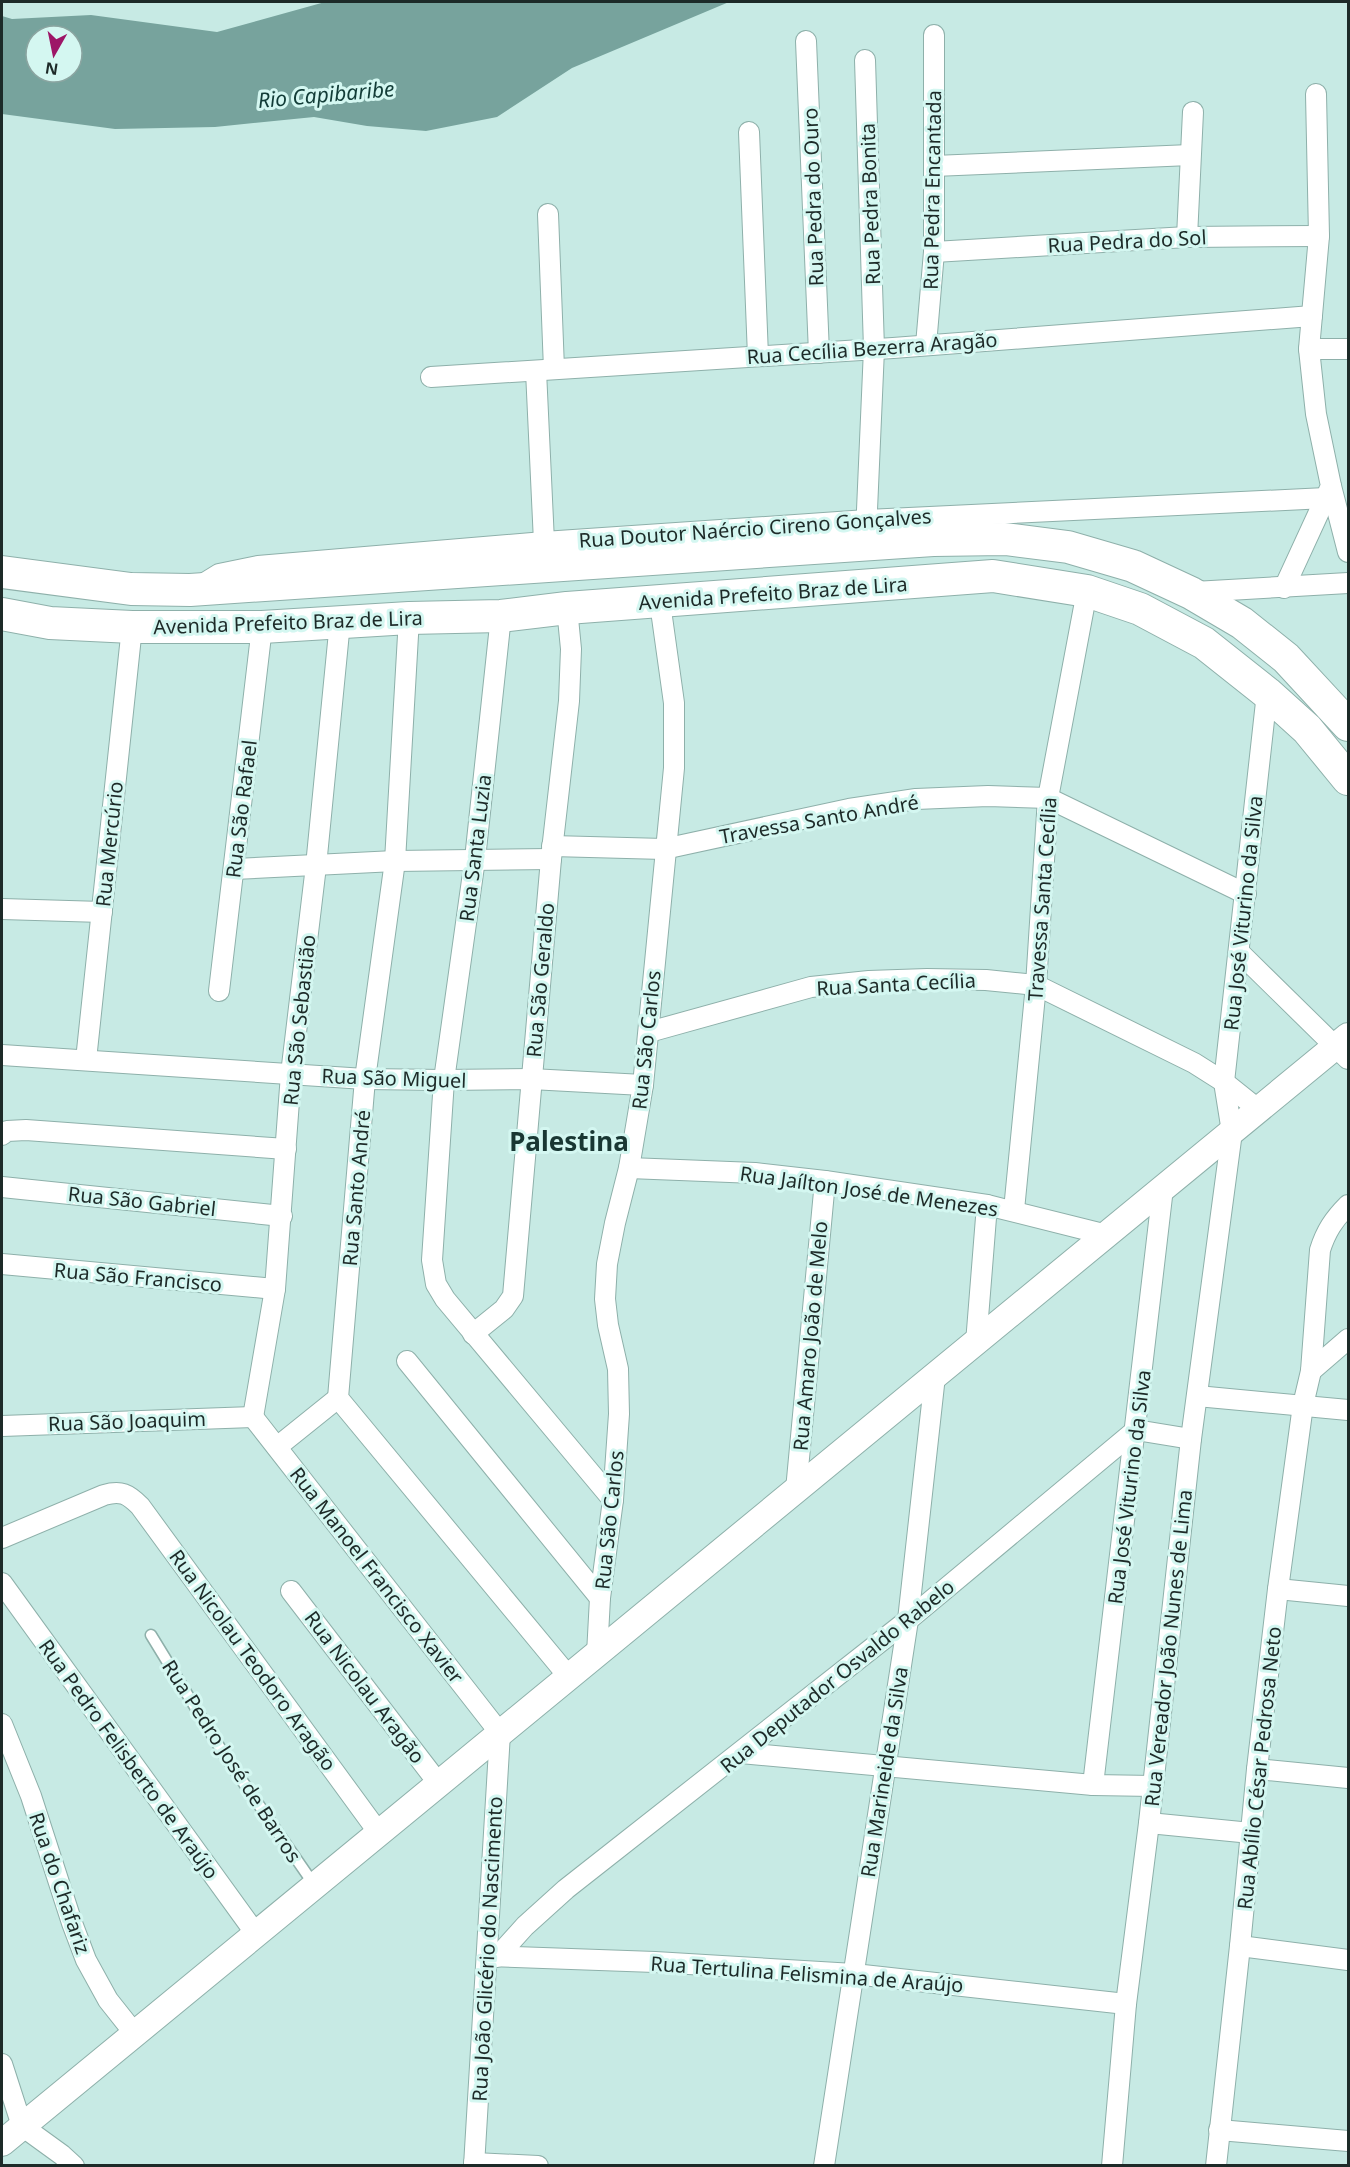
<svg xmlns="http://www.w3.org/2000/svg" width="1350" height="2167" viewBox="0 0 1350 2167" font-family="'Noto Sans',sans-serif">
<rect width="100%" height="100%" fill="#c7eae4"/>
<path fill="#77a39d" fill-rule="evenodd" d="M 325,2 L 729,2 L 572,68 L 497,117 L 426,131 L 367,126 L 314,117 L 215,127 L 115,129 L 2,114 L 2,16 L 12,19 L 91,15 L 217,32 ZM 36,36 L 72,36 L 72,72 L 36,72 Z"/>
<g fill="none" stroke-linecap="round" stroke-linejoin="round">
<g stroke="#8eb0aa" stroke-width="13">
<polyline id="service" points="151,1635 225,1756 315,1886"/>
</g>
<g stroke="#8eb0aa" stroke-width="22">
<g id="minor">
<polyline points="806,41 819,353"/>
<polyline points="865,60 874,349 866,533"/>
<polyline points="749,132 758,356"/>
<polyline points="934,166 1190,155"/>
<polyline points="548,214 554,369"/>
<polyline points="1187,237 1193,112"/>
<polyline points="934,252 1187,237 1319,236"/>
<polyline points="926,345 934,252 934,35"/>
<polyline points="1309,349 1348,349"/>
<polyline points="536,371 544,542"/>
<polyline points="431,377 893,348 1312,316"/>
<polyline points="1331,486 1348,552"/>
<polyline points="206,582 219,574 258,566 544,542 867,520 1326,498"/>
<polyline points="1284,588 1331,486 1316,414 1309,349 1319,236 1316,94"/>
<polyline points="1194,592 1348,583"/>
<polyline points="501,616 475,859 444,1080 432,1260 436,1284 445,1299 613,1500"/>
<polyline points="409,618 395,861 365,1079 338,1398 569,1677"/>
<polyline points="552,846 664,849 849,809 916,799 988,796 1048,798 1246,894"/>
<polyline points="234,869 395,861 551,859"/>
<polyline points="2,909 102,912"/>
<polyline points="1239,952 1348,1059"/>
<polyline points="219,991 262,627"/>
<polyline points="649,1032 811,987 869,981 927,979 986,980 1036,985 1194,1063 1224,1082 1259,1110"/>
<polyline points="2,1055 365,1079 444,1080 531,1079 643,1085"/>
<polyline points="86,1060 132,627"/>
<polyline points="2,1135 7,1131 26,1130 286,1149"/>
<polyline points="629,1168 755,1173 825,1181 987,1205 1107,1235"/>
<polyline points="2,1187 282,1216"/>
<polyline points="1014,1210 1036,985 1048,798 1087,591"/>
<polyline points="2,1264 275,1289"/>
<polyline points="473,1334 504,1309 513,1296 551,859 569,701 571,649 567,608"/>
<polyline points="976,1343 987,1205"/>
<polyline points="407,1361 600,1598"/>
<polyline points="1311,1371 1348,1339"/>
<polyline points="1197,1396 1348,1410"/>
<polyline points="253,1417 500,1733 474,2166"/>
<polyline points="253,1417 275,1289 291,1074 316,866 340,622"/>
<polyline points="2,1426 253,1417"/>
<polyline points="277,1447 338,1398"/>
<polyline points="796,1490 825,1181"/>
<path d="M 2,1538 L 104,1495 C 121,1490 128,1494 140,1506 L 379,1833"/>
<polyline points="2,1583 256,1934"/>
<polyline points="1278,1589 1348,1596"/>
<polyline points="291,1591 439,1784"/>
<polyline points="597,1654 600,1598 613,1500 619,1414 618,1369 608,1325 605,1299 607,1264 615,1223 629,1168 643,1085 674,768 674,703 660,603"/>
<polyline points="2,1724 31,1796 72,1923 86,1960 108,2000 135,2034"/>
<polyline points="741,1753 1093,1785 1153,1786"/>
<polyline points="1257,1769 1348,1778"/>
<polyline points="1093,1785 1163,1188"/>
<polyline points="1149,1823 1251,1833"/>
<polyline points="1240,1946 1348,1960"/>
<polyline points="489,1956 655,1962 854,1974 1126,2004"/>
<polyline points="497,1957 525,1926 566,1889 908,1620 1136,1430 1191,1439"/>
<polyline points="2,2064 22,2126 62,2155 74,2166"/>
<polyline points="1219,2130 1348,2141"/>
<polyline points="474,2163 538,2166"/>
<polyline points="824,2166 908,1620 935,1376"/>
<polyline points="1112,2166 1126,2004 1149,1823 1191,1439 1232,1132 1224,1082 1267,693"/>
<path d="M 1216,2166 L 1240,1946 L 1257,1769 L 1278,1589 L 1303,1405 L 1311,1371 L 1320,1250 C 1326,1231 1334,1219 1348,1205"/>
</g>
</g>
<g stroke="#8eb0aa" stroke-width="28">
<polyline id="tertiary" points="2,2143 1348,1036"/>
</g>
<g stroke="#8eb0aa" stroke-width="34">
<g id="primary">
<polyline points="2,572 131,589 190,590 933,540 1005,539 1068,547 1133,566 1191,593 1242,623 1286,658 1348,725"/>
<polyline points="2,614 50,623 132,627 262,627 409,618 501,616 567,608 993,576 1087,591 1140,609 1204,643 1267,693 1307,729 1348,779"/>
</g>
</g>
<use href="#service" stroke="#fff" stroke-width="10"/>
<use href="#minor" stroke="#fff" stroke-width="20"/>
<use href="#tertiary" stroke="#fff" stroke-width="26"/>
<use href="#primary" stroke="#fff" stroke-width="32"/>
</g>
<g text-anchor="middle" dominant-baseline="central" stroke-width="6" stroke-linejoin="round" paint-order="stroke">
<g font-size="20" fill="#1d2a28" stroke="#d4f7f1">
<text transform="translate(932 190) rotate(-89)">Rua Pedra Encantada</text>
<text transform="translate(813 197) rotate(-92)">Rua Pedra do Ouro</text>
<text transform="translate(870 204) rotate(-92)">Rua Pedra Bonita</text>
<text transform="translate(1127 241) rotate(-3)">Rua Pedra do Sol</text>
<text transform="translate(872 348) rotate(-4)">Rua Cecília Bezerra Aragão</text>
<text transform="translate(755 528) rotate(-4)">Rua Doutor Naércio Cireno Gonçalves</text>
<text transform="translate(773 593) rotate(-4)">Avenida Prefeito Braz de Lira</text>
<text transform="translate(288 622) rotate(-2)">Avenida Prefeito Braz de Lira</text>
<text transform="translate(241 809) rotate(-83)">Rua São Rafael</text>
<text transform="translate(819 819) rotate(-10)">Travessa Santo André</text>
<text transform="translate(109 844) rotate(-84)">Rua Mercúrio</text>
<text transform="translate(475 848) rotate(-83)">Rua Santa Luzia</text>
<text transform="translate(1042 899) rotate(-86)">Travessa Santa Cecília</text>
<text transform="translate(1243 913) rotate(-84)">Rua José Viturino da Silva</text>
<text transform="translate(540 980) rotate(-85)">Rua São Geraldo</text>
<text transform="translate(896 984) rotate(-3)">Rua Santa Cecília</text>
<text transform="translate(299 1020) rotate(-84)">Rua São Sebastião</text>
<text transform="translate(646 1040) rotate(-84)">Rua São Carlos</text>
<text transform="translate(394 1078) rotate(2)">Rua São Miguel</text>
<text transform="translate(356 1188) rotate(-85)">Rua Santo André</text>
<text transform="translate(869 1191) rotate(8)">Rua Jaílton José de Menezes</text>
<text transform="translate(142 1201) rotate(6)">Rua São Gabriel</text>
<text transform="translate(138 1277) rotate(5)">Rua São Francisco</text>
<text transform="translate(810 1336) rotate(-85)">Rua Amaro João de Melo</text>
<text transform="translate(127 1421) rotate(-2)">Rua São Joaquim</text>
<text transform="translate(1129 1487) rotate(-83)">Rua José Viturino da Silva</text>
<text transform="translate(609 1520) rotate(-84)">Rua São Carlos</text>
<text transform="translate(377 1575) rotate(52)">Rua Manoel Francisco Xavier</text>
<text transform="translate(1168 1648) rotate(-84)">Rua Vereador João Nunes de Lima</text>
<text transform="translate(253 1660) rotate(54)">Rua Nicolau Teodoro Aragão</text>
<text transform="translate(837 1676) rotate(-39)">Rua Deputador Osvaldo Rabelo</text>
<text transform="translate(365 1687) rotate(53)">Rua Nicolau Aragão</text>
<text transform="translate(129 1759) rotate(54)">Rua Pedro Felisberto de Araújo</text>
<text transform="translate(232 1761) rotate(57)">Rua Pedro José de Barros</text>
<text transform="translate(1259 1768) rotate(-84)">Rua Abílio César Pedrosa Neto</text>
<text transform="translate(884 1772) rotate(-81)">Rua Marineide da Silva</text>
<text transform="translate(60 1883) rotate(71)">Rua do Chafariz</text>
<text transform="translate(487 1949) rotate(-87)">Rua João Glicério do Nascimento</text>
<text transform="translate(807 1974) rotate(4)">Rua Tertulina Felismina de Araújo</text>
</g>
<g font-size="21" font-style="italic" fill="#123c37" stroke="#d4f7f1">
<text transform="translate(326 94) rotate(-5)">Rio Capibaribe</text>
</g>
<g font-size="26" font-weight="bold" fill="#193733" stroke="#d4f7f1">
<text x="569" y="1141">Palestina</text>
</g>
</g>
<rect width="1350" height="2167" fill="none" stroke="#1d2a28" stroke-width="6"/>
<g transform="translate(54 54) rotate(189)"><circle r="28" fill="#d4f7f1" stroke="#8ba5a1" stroke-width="1.5"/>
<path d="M0-4.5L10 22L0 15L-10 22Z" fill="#9d1667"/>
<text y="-9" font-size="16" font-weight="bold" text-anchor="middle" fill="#1d2a28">N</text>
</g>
</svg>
